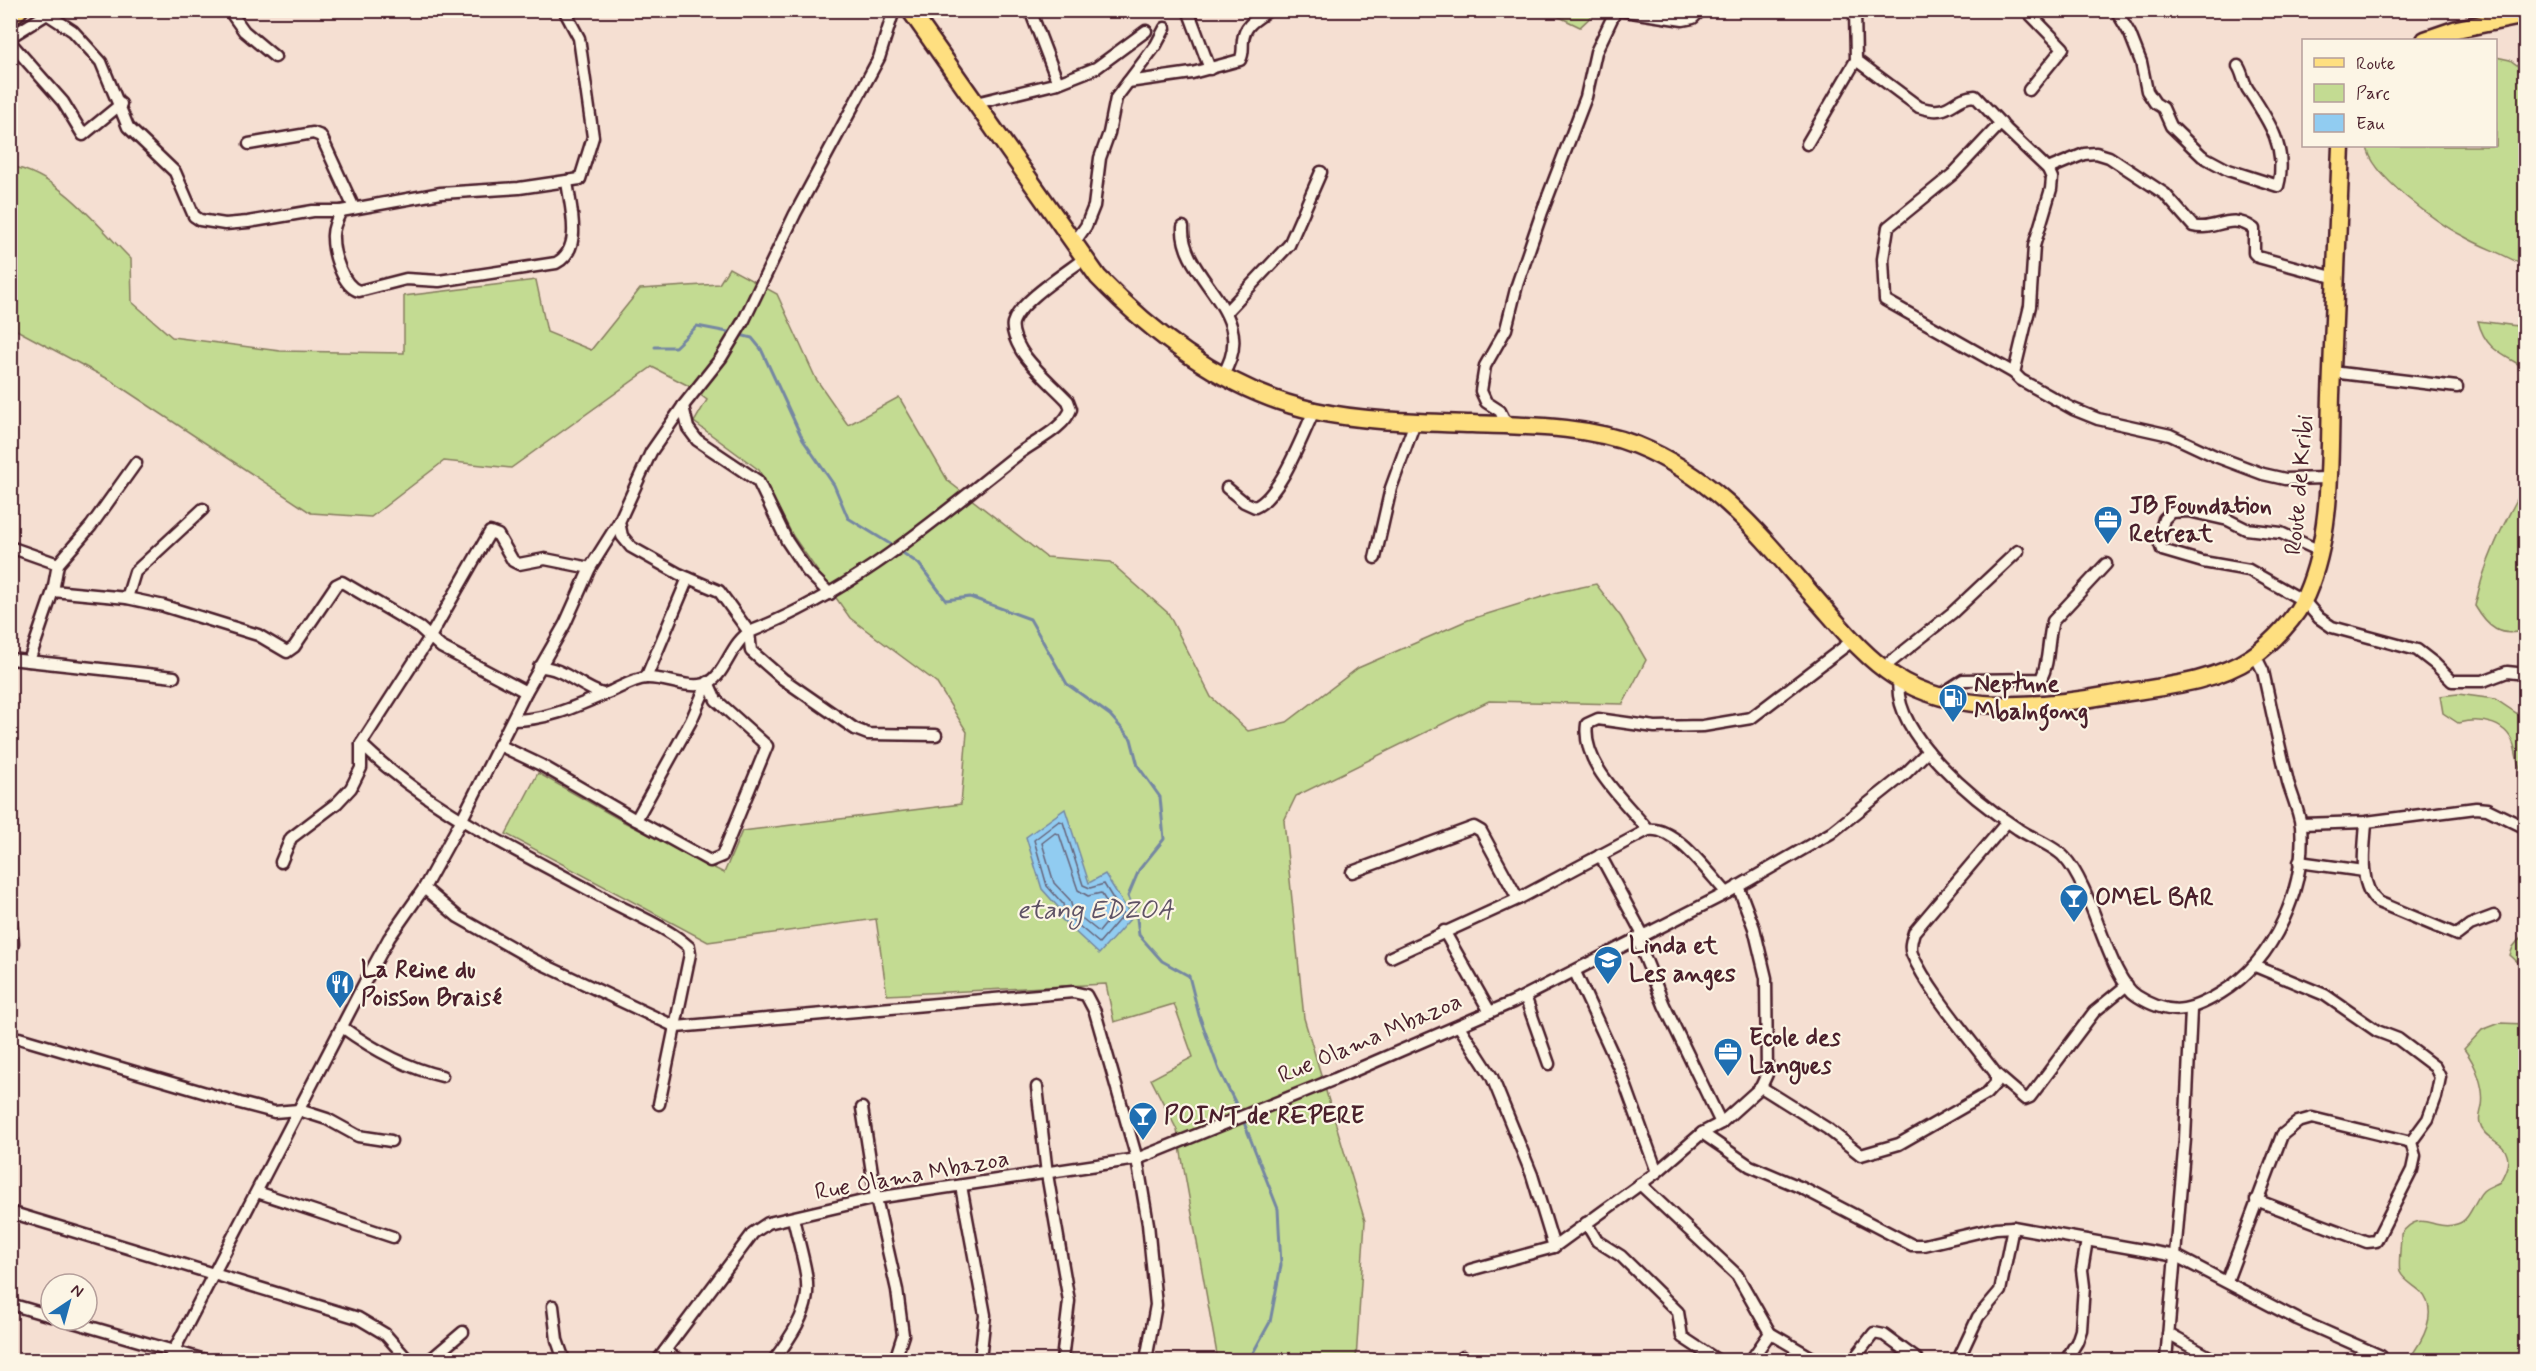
<svg xmlns="http://www.w3.org/2000/svg" width="2536" height="1371" viewBox="0 0 2536 1371" font-family="Mynerve,sans-serif">
<rect width="100%" height="100%" fill="#f5dfd2"/>
<filter id="ink" filterUnits="userSpaceOnUse"><feTurbulence type="fractalNoise" baseFrequency=".0167" numOctaves="2"/><feDisplacementMap in="SourceGraphic" scale="12" xChannelSelector="R" yChannelSelector="G"/><feConvolveMatrix kernelMatrix="1 2 1 2 8 2 1 2 1" color-interpolation-filters="sRGB"/></filter>
<g filter="url(#ink)">
<g fill="#c3db92" stroke="#867d5e" stroke-width="1.5">
<polygon points="1547,11 1597,11 1580,27"/>
<path d="M 2496,57 L 2510,60 L 2525,71 L 2525,267 C 2506,254 2483,248 2463,236 C 2437,223 2370,175 2367,146 L 2496,146 Z"/>
<path d="M 10,166 C 60,175 97,225 131,259 L 132,302 L 172,337 L 280,351 L 404,353 L 404,296 L 536,280 L 547,332 L 591,350 L 640,289 L 719,284 L 729,268 L 777,294 L 816,379 L 848,425 L 899,397 L 948,481 L 1046,557 L 1110,562 L 1168,613 L 1211,697 L 1248,731 L 1287,722 L 1358,668 L 1468,620 L 1558,592 L 1596,584 L 1621,617 L 1646,660 L 1623,704 L 1489,701 L 1296,796 L 1284,821 L 1304,1018 L 1365,1221 L 1356,1360 L 1218,1360 L 1177,1130 L 1151,1079 L 1193,1057 L 1174,1004 L 1114,1022 L 1106,984 L 887,995 L 876,919 L 708,942 L 506,834 L 538,773 L 624,822 L 724,873 L 742,831 L 961,804 L 967,732 L 936,682 L 850,618 L 793,536 L 759,470 L 694,422 L 707,400 L 687,385 L 652,367 L 511,468 L 444,461 L 371,517 L 311,513 L 110,380 L 11,327 Z"/>
<path d="M 2478,321 L 2525,327 L 2525,368 C 2502,354 2485,349 2478,321 Z"/>
<path d="M 2525,485 L 2525,630 C 2500,638 2488,628 2475,606 C 2484,562 2503,524 2525,485 Z"/>
<path d="M 2458,694 L 2495,699 L 2525,719 L 2525,780 C 2518,768 2518,762 2515,749 C 2509,722 2481,717 2458,723 L 2443,713 L 2440,696 Z"/>
<polygon points="2525,932 2525,969 2510,955 2513,947"/>
<path d="M 2500,1023 L 2525,1024 L 2525,1360 L 2408,1360 C 2422,1342 2440,1312 2421,1292 C 2414,1285 2404,1281 2400,1272 C 2398,1266 2401,1244 2401,1234 C 2422,1207 2432,1232 2457,1224 C 2471,1220 2474,1200 2483,1191 C 2487,1187 2495,1185 2500,1182 C 2504,1174 2510,1164 2507,1155 C 2504,1141 2483,1139 2480,1124 C 2478,1118 2481,1112 2482,1106 C 2485,1087 2475,1063 2464,1049 L 2482,1030 Z"/>
</g>
<polygon fill="#91ccf1" stroke="#7587a2" stroke-width="1.5" points="1065,809 1089,883 1105,874 1132,917 1099,954 1056,914 1059,908 1042,889 1026,837"/>
<g fill="none" stroke-linecap="round" stroke-linejoin="round">
<g stroke="#66647a" stroke-width="1.5">
<polygon points="1059,821 1063,822 1083,885 1090,888 1104,884 1123,915 1099,943 1065,914 1063,904 1047,886 1034,840"/>
<polygon points="1055,833 1059,834 1078,890 1088,896 1101,893 1114,914 1099,932 1073,911 1070,900 1054,883 1042,843"/>
</g>
<g stroke="#7587a2" stroke-width="3">
<polyline points="740,335 752,338 761,349 803,440 834,485 848,518 895,547"/>
<polyline points="655,347 675,347 697,326 733,333"/>
<polyline points="900,551 919,564 946,600 970,597 1030,619 1067,684 1110,715 1131,739 1138,766 1160,797 1164,839 1139,870 1128,896 1137,918 1139,935 1162,961 1189,976 1199,1015 1219,1070 1241,1114"/>
<polyline points="1243,1120 1278,1209 1281,1265 1270,1322 1249,1360"/>
</g>
<g stroke="#4a1f2b" stroke-width="15">
<g id="street">
<polyline points="229,10 244,31 275,57"/>
<polyline points="1030,10 1058,83"/>
<polyline points="1188,10 1210,69"/>
<polyline points="1618,10 1683,20 1693,18 1701,10"/>
<polyline points="2026,10 2063,48 2029,90"/>
<path d="M 2116,10 L 2130,34 L 2141,62 L 2147,91 L 2155,103 L 2163,108 L 2171,126 L 2202,156 L 2228,170 L 2278,186 C 2288,149 2269,121 2249,91 C 2243,83 2243,73 2238,66"/>
<polyline points="47,14 73,31 101,62 128,127 175,172 194,216 200,220 225,224 248,222 313,211 341,211 441,193 519,188 580,179 593,137 579,38 564,10"/>
<polyline points="10,37 52,11"/>
<polyline points="10,42 63,102 83,135 121,104"/>
<path d="M 1856,60 L 1919,107 C 1952,118 1951,97 1975,96 L 2006,129 L 2048,169 L 2052,178 L 2051,189 L 2034,246 L 2030,306 L 2014,373 L 2021,380 L 2073,409 L 2098,419 L 2170,435 L 2215,456 L 2263,474 L 2285,479 L 2328,478"/>
<path d="M 1128,82 L 1192,73 L 1240,60 C 1244,53 1242,48 1243,40 C 1245,23 1258,19 1269,10"/>
<polyline points="976,103 1058,83 1096,68 1146,31"/>
<polyline points="2001,123 1953,174 1888,227 1883,259 1885,300 2014,373"/>
<polyline points="249,144 313,133 321,136 354,208"/>
<polyline points="1807,144 1856,60 1855,10"/>
<path d="M 2048,169 L 2084,154 L 2096,153 L 2109,157 L 2165,194 L 2193,226 C 2215,232 2229,211 2254,229 L 2254,253 L 2258,257 L 2336,278"/>
<path d="M 341,211 C 337,219 332,229 333,238 C 333,254 343,287 359,291 L 406,279 L 439,281 L 556,263 C 584,249 570,207 567,181"/>
<path d="M 1183,227 C 1180,280 1263,313 1222,376"/>
<polyline points="1074,243 1086,226 1094,206 1100,158 1109,133 1116,98 1156,45 1165,28"/>
<polyline points="1226,312 1289,245 1321,172"/>
<polyline points="2332,372 2457,387"/>
<polyline points="683,406 688,428 697,440 758,481 787,541 807,571 830,594"/>
<polyline points="1507,425 1500,411 1486,402 1481,391 1485,366 1506,329 1517,285 1542,212 1586,97 1596,52 1616,10"/>
<path d="M 1227,488 L 1244,502 L 1255,507 C 1280,497 1302,436 1314,411"/>
<polyline points="619,522 622,536 631,547 679,574 719,591 749,632 751,651 783,679 855,729 868,734 936,735"/>
<polyline points="10,547 58,564"/>
<polyline points="2320,551 2281,533 2246,529 2228,520 2189,511 2171,512 2164,519 2158,539 2162,550 2203,562 2249,570 2304,601 2319,618 2332,627 2417,650 2435,664 2452,681 2483,681 2507,672 2526,674"/>
<polyline points="1375,558 1391,488 1415,422"/>
<polyline points="53,591 127,598 164,606 258,635 287,652 294,647 336,585 342,582 420,628 441,647 526,692"/>
<polyline points="127,598 135,572 203,509"/>
<polyline points="10,659 174,677"/>
<polyline points="29,661 53,591 58,564 91,526 136,463"/>
<path d="M 539,667 C 562,666 581,688 603,694"/>
<polyline points="1883,668 1952,613 2018,551"/>
<polyline points="646,678 688,578"/>
<path d="M 1899,679 C 1890,733 1977,802 2018,829 C 2031,838 2053,845 2064,857 C 2094,889 2108,978 2137,996 C 2170,1017 2190,1012 2221,993 C 2275,960 2306,888 2301,826 C 2299,811 2292,796 2288,782 C 2279,745 2271,708 2263,671 L 2255,655"/>
<polygon points="708,682 716,700 767,746 722,856 710,861 636,820 691,721"/>
<path d="M 1940,695 L 1963,680 L 2041,679 C 2050,662 2047,640 2053,621 L 2106,564"/>
<path d="M 513,720 C 549,720 579,705 612,691 C 623,686 635,679 646,678 C 665,677 687,689 705,684 C 725,679 730,641 752,631 C 856,589 930,524 1017,455 C 1033,442 1064,429 1071,409 L 1068,401 C 1053,385 1032,368 1021,350 C 1017,343 1011,332 1013,323 C 1019,302 1067,272 1085,258"/>
<path d="M 361,744 C 430,811 519,851 602,897 C 630,913 666,926 689,947 L 690,954 L 659,1104"/>
<polyline points="499,745 541,765 636,820"/>
<path d="M 2366,822 C 2365,846 2357,885 2378,902 L 2457,935 L 2470,925 L 2494,916"/>
<polyline points="2301,824 2366,822 2476,808 2487,809 2526,828"/>
<path d="M 1648,830 C 1625,801 1581,764 1587,724 L 1598,719 L 1655,727 L 1703,726 L 1751,718 L 1852,641"/>
<polyline points="1600,855 1643,935"/>
<polyline points="281,862 291,838 337,803 351,788 361,768 361,744 430,637 490,532 498,535 513,561 519,564 545,559 590,568"/>
<polyline points="2299,862 2364,871"/>
<polyline points="1352,872 1474,827 1481,831 1518,899"/>
<polyline points="424,888 458,917 534,960 676,1027 1073,992 1086,995 1095,1012 1137,1159 1148,1224 1156,1305 1146,1360"/>
<polyline points="10,904 13,944 10,953"/>
<polyline points="1444,931 1490,1012"/>
<polyline points="1637,938 1664,1005 1721,1123"/>
<path d="M 1391,957 L 1518,899 L 1648,830 C 1675,825 1709,874 1727,893"/>
<polyline points="2255,966 2325,995 2377,1031 2398,1039 2435,1067 2440,1077 2436,1097 2428,1119 2411,1142"/>
<polyline points="1575,972 1620,1070 1657,1172"/>
<polyline points="1525,996 1549,1064"/>
<polyline points="1459,1026 1492,1077 1532,1175 1554,1247"/>
<path d="M 342,1027 C 371,1048 407,1068 442,1076"/>
<polyline points="19,1038 240,1103 274,1112 299,1110 327,1119 358,1136 391,1141"/>
<polyline points="1996,1074 2025,1099 2030,1097 2094,1012 2127,985"/>
<polyline points="1037,1087 1047,1174 1069,1301 1062,1360"/>
<path d="M 1761,1087 L 1828,1129 L 1861,1155 L 1899,1144 L 1986,1094 L 1996,1083 L 1996,1074 C 1971,1040 1928,991 1912,954 C 1909,946 1912,939 1914,932 L 2007,822"/>
<polyline points="862,1108 876,1198 897,1290 903,1335 895,1360"/>
<polyline points="1702,1133 1750,1166 1802,1188 1912,1245 1924,1245 1996,1228 2013,1227 2176,1256 2297,1319 2381,1356"/>
<polyline points="1640,1184 1737,1275 1770,1333"/>
<polyline points="961,1186 985,1315 980,1360"/>
<polyline points="257,1192 393,1237"/>
<polyline points="2256,1200 2367,1242 2376,1241 2412,1170 2415,1156 2411,1142"/>
<polyline points="10,1212 358,1318 385,1334 408,1360"/>
<polyline points="1586,1223 1597,1241 1621,1256 1678,1312 1682,1337 1717,1360"/>
<polyline points="1470,1270 1554,1247 1657,1172 1702,1133 1721,1123 1761,1087 1767,1074 1766,978 1754,928 1738,886"/>
<polyline points="2227,1281 2282,1135 2298,1122 2312,1118 2411,1142"/>
<polyline points="10,1304 51,1316"/>
<polyline points="553,1306 557,1340 564,1360"/>
<polyline points="66,1320 205,1360"/>
<polyline points="2168,1334 2215,1360"/>
<polyline points="665,1351 679,1360"/>
<polyline points="1463,1357 1464,1360"/>
<polyline points="169,1360 366,980 389,938 424,888 462,819 526,692 565,624 590,568 619,522 651,452 683,406 721,358 744,320 795,214 879,58 894,10"/>
<polyline points="430,1360 463,1332"/>
<polyline points="658,1360 753,1233 768,1223 876,1198 1137,1159 1335,1079 1513,1002 1727,893 1831,833 1905,774 1928,751"/>
<path d="M 774,1360 C 820,1297 810,1290 793,1218"/>
<polyline points="1751,1360 1770,1333 1816,1360"/>
<polyline points="1853,1360 1874,1333 1884,1335 1918,1360"/>
<polyline points="1958,1360 1978,1317 2000,1291 2013,1227"/>
<polyline points="2066,1360 2077,1342 2081,1330 2084,1286 2082,1270 2087,1240"/>
<polyline points="2166,1360 2185,1139 2191,1010"/>
</g>
</g>
<g stroke="#4a1f2b" stroke-width="21">
<g id="primary">
<path d="M 910,10 L 1098,277 C 1157,338 1231,393 1315,411 C 1366,422 1420,422 1472,424 C 1525,426 1585,425 1636,445 C 1720,479 1764,540 1822,606 C 1844,631 1866,658 1894,676 C 1954,716 2044,707 2110,695 C 2157,687 2212,684 2252,657 C 2272,643 2297,617 2306,595 C 2333,533 2329,460 2331,395 C 2334,312 2338,229 2341,146"/>
<polyline points="10,17 19,10"/>
<polyline points="2425,40 2457,29 2526,15"/>
</g>
</g>
<use href="#street" stroke="#fcf5e5" stroke-width="10"/>
<use href="#primary" stroke="#fedf80" stroke-width="16"/>
</g>
</g>
<defs>
<g id="office-pin" transform="scale(1.5)"><path d="M0 17L-7.5 6A9.5 9.5 0 1 1 7.5 6Z" fill="#1f6fb2" stroke="#fcf5e5"/><path d="M-6-3h4V-5.5h4V-3h4V5H-6ZM-1-4.5V-3h2v-1.5ZM-6 0V1H6V0Z" fill="#fff"/></g>
<g id="fuel-pin" transform="scale(1.5)"><path d="M0 17L-7.5 6A9.5 9.5 0 1 1 7.5 6Z" fill="#1f6fb2" stroke="#fcf5e5"/><path d="M-5.5-6h7V0h2V4h1.3V-2.5L3-4.5l.8-.8L6-3V5H2.5V1h-1V6h-7ZM-4.2-4.7v3.2H.2V-4.7Z" fill="#fff"/></g>
<g id="bar-pin" transform="scale(1.5)"><path d="M0 17L-7.5 6A9.5 9.5 0 1 1 7.5 6Z" fill="#1f6fb2" stroke="#fcf5e5"/><path d="M-6-5H6L.8 .8V4.5H3.5V6h-7V4.5H-.8V.8Z" fill="#fff"/></g>
<g id="school-pin" transform="scale(1.5)"><path d="M0 17L-7.5 6A9.5 9.5 0 1 1 7.5 6Z" fill="#1f6fb2" stroke="#fcf5e5"/><path d="M0-5L7-2L0 1L-7-2ZM-4 1L0 2.5L4 1V4Q0 6-4 4Z" fill="#fff"/></g>
<g id="restaurant-pin" transform="scale(1.5)"><path d="M0 17L-7.5 6A9.5 9.5 0 1 1 7.5 6Z" fill="#1f6fb2" stroke="#fcf5e5"/><path d="M-5-6h1v4h1v-4h1v4h1v-4h1v5L-1.5 .5V6h-2V.5L-5-1ZM5-6V6H3V1.5H1.5Q1.5-4 5-6Z" fill="#fff"/></g>
</defs>
<g fill-rule="evenodd">
<use href="#office-pin" x="2108" y="520"/>
<use href="#fuel-pin" x="1953" y="698"/>
<use href="#bar-pin" x="2074" y="898"/>
<use href="#school-pin" x="1608" y="960"/>
<use href="#restaurant-pin" x="340" y="984"/>
<use href="#office-pin" x="1728" y="1052"/>
<use href="#bar-pin" x="1143" y="1116"/>
</g>
<g text-anchor="middle" dominant-baseline="central" stroke-width="4.5" stroke-linejoin="round" paint-order="stroke">
<g font-size="24" fill="#4a1f2b" stroke="#fcf5e5">
<text transform="translate(2300 485) rotate(-85)">Route de Kribi</text>
<text transform="translate(1370 1039) rotate(-23)">Rue Olama Mbazoa</text>
<text transform="translate(912 1176) rotate(-10)">Rue Olama Mbazoa</text>
</g>
<g font-size="24" font-weight="bold" fill="#4a1f2b" stroke="#fcf5e5" text-anchor="start">
<text x="2129" y="506">JB Foundation<tspan x="2129" dy="28">Retreat</tspan></text>
<text x="1974" y="684">Neptune<tspan x="1974" dy="28">Mbalngong</tspan></text>
<text x="2095" y="898">OMEL BAR</text>
<text x="1629" y="946">Linda et<tspan x="1629" dy="28">Les anges</tspan></text>
<text x="361" y="970">La Reine du<tspan x="361" dy="28">Poisson Braisé</tspan></text>
<text x="1749" y="1038">Ecole des<tspan x="1749" dy="28">Langues</tspan></text>
<text x="1164" y="1116">POINT de REPERE</text>
</g>
<g font-size="26" font-style="italic" fill="#5f5366" stroke="#fcf5e5">
<text x="1095" y="911">etang EDZOA</text>
</g>
</g>
<rect width="2536" height="1371" fill="none" stroke="#fcf5e5" stroke-width="36"/>
<rect x="18" y="18" width="2500" height="1335" fill="none" stroke="#4a1f2b" stroke-width="2" filter="url(#ink)"/>
<rect x="2302" y="39" width="195" height="108" fill="#fcf5e5" stroke="#b59f9b" stroke-width="1.5"/>
<rect x="2314" y="58" width="30" height="9" fill="#fedf80" stroke="#b59f9b" stroke-width="1.5"/>
<text x="2356" y="69" font-size="18" fill="#4a1f2b">Route</text>
<rect x="2314" y="84" width="30" height="18" fill="#c3db92" stroke="#b59f9b" stroke-width="1.5"/>
<text x="2356" y="99" font-size="18" fill="#4a1f2b">Parc</text>
<rect x="2314" y="114" width="30" height="18" fill="#91ccf1" stroke="#b59f9b" stroke-width="1.5"/>
<text x="2356" y="129" font-size="18" fill="#4a1f2b">Eau</text>
<g transform="translate(69 1302) rotate(36)"><circle r="28" fill="#fcf5e5" stroke="#b59f9b" stroke-width="1.5"/>
<path d="M0-4.5L10 22L0 15L-10 22Z" fill="#1f6fb2"/>
<text y="-9" font-size="16" font-weight="bold" text-anchor="middle" fill="#4a1f2b">N</text>
</g>
</svg>
